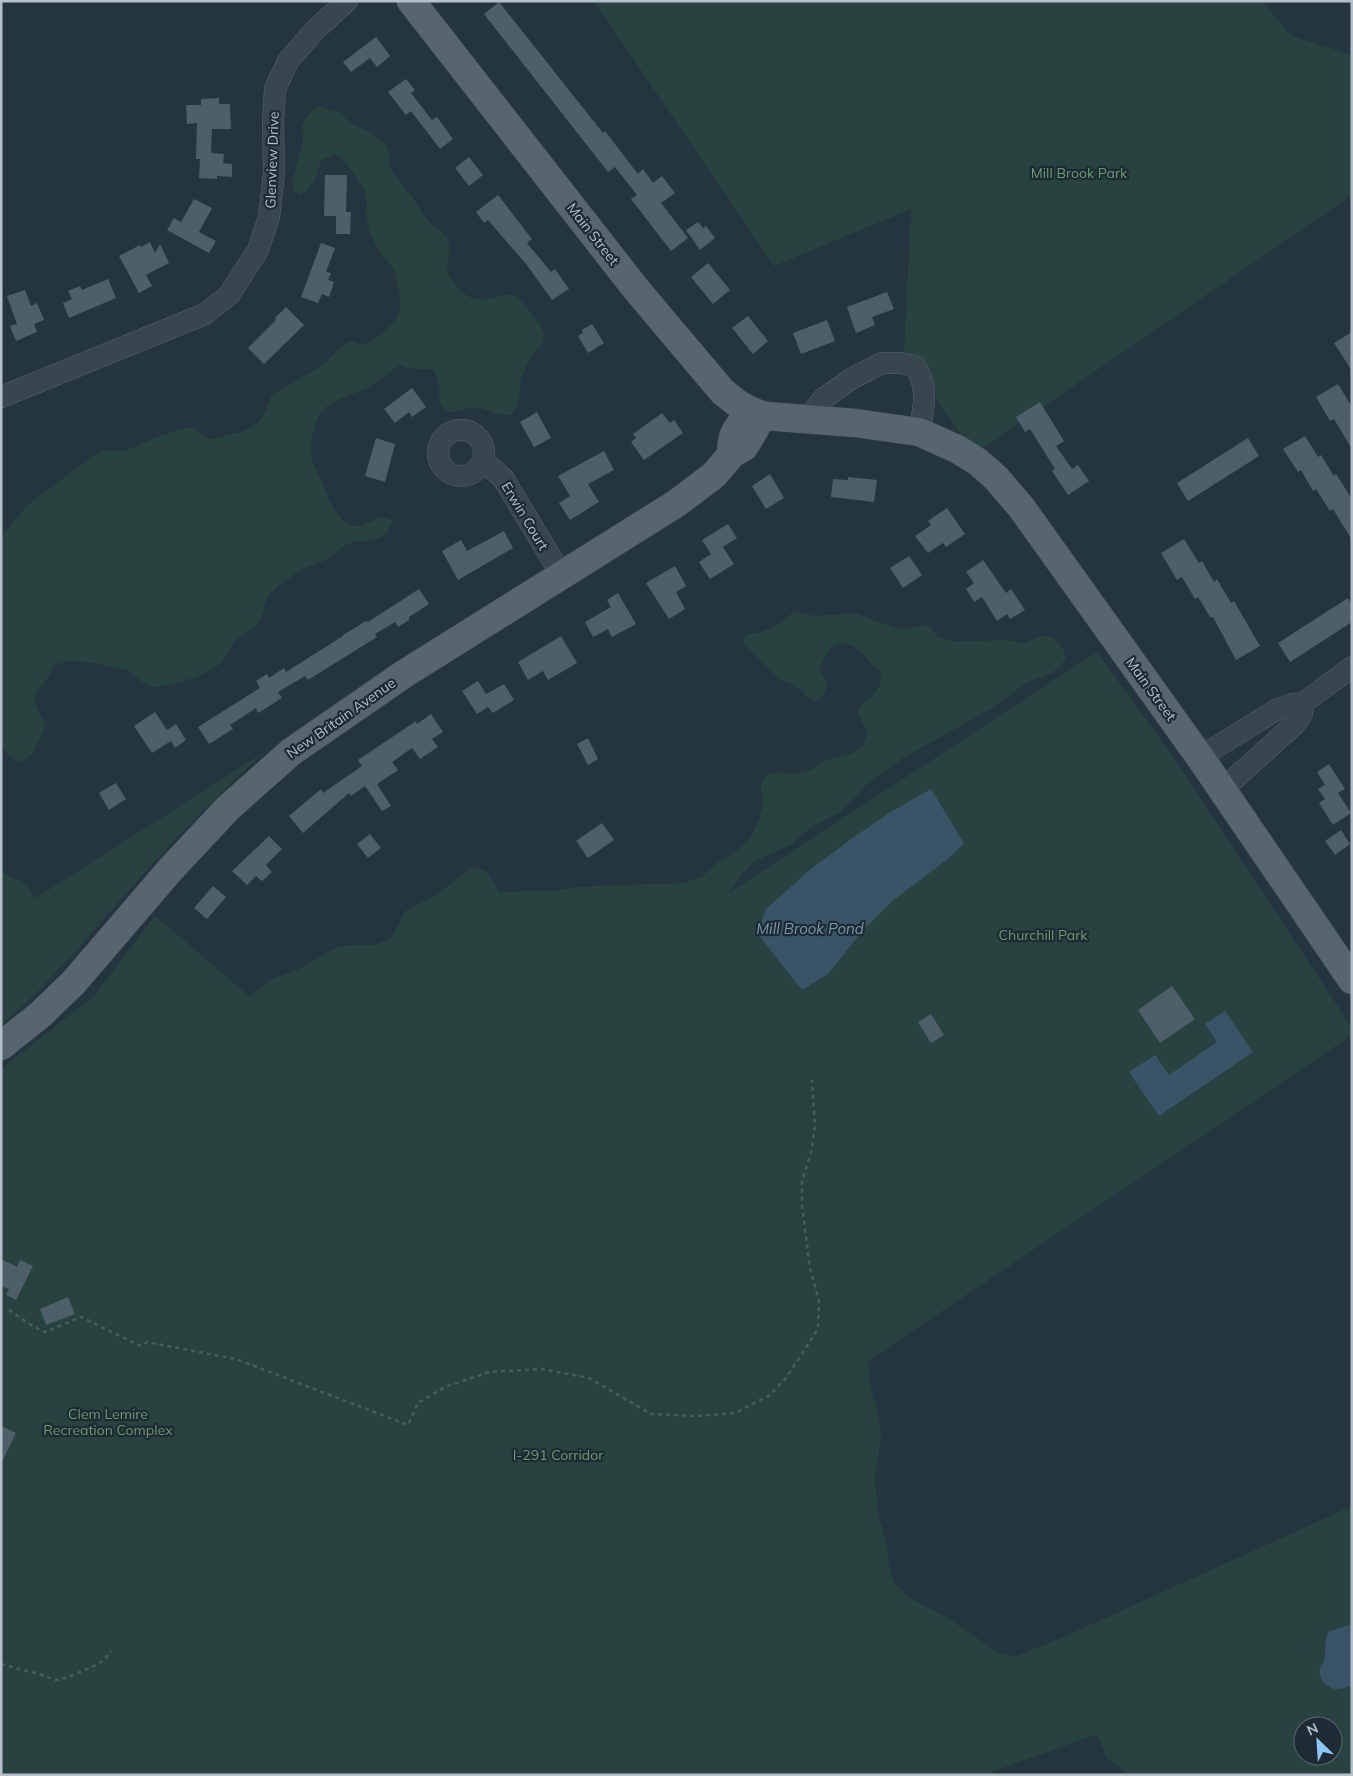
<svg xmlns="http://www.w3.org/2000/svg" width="1353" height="1776" viewBox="0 0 1353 1776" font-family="Mulish,sans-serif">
<rect width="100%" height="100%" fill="#25353f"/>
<g fill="#284240" fill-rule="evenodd">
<polygon points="594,1 1261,1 1292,36 1352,55 1352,195 974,454 904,351 911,209 774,266"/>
<path d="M 318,106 L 338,112 L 351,123 L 369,132 L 385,144 L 389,152 L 389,166 L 394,174 L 418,205 L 426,219 L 447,237 L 450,250 L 447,270 C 454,287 468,303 488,299 C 496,297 505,293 514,295 C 520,297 541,325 543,331 C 544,335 544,338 543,342 C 540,347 536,350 533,354 C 526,363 522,375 520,386 C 519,393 519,410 511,414 C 500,419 483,405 470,408 C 460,410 450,417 442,406 C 436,398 442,382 433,370 L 408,368 L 400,365 C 389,371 380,381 369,387 C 356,393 342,397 330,404 C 313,415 308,444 313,463 C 315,469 319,475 321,480 C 328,495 333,513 346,523 C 363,535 375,510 392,520 L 387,532 L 383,536 L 372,540 L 353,542 L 345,545 L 328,559 L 302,569 L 278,586 L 267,597 L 261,618 L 257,625 L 235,641 L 222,663 L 197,677 L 170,685 L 155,687 L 143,683 L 126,669 L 106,666 L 96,663 L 69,661 L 54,665 L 49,677 L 37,691 L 35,697 L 36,706 L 45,723 L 44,729 L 32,754 L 26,759 L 18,762 L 7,754 L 1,746 L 1,537 L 29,504 L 93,456 L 104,451 L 120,451 L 132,448 L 159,436 L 189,427 L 195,429 L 208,439 L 239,433 L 253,426 L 261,420 L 265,413 L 271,397 L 275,393 L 320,367 L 346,343 L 352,341 L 363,345 L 376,338 L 394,323 L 399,315 L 400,301 L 395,271 L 378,249 L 369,231 L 366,212 L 367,200 L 365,191 L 343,159 L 334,154 L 322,160 C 314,173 317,188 299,195 L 293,190 L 292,180 L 303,144 L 302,126 L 304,120 Z"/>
<path d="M 795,611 L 815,616 L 855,613 L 895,628 L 905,629 L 928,625 L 938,637 L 953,642 L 1005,640 L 1026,643 L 1040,636 L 1050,637 L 1055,639 L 1063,649 L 1066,658 L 1061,665 L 1052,673 L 1026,683 L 992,708 L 903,758 L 868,783 L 840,812 L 811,827 L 792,844 L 755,861 L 740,876 L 729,893 L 1097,652 L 1174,758 L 1352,1028 L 1352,1035 L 868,1361 L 870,1383 L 879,1417 L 881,1434 L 875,1479 L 878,1514 L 887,1546 L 891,1574 L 895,1584 L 911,1599 L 948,1618 L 997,1652 L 1014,1657 L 1059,1639 L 1352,1506 L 1352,1775 L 1129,1775 L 1106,1757 L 1097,1734 L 983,1775 L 1,1775 L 1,1069 L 93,997 L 155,916 L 250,997 L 271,979 L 299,969 L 339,946 L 375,945 L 391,939 L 404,912 L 438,894 L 472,867 C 487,868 494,879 498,892 L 559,890 L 575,887 C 599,886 623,885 647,884 C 664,884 680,885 696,879 C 706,876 711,866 720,861 C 737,852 752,840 758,821 C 760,816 762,808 763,803 C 763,792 756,783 768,775 C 776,770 789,774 798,773 C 812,772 814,766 825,761 C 838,754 862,757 866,738 C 869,728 858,720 858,710 C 865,700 879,693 881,680 C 883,669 876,669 870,662 C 861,651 848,636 832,647 C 824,652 824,663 819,670 C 829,680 829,695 816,701 L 806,697 L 803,692 L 793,685 L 777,678 L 743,642 L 745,637 L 748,634 L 759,633 L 774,627 ZM 1303,1726 L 1333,1726 L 1333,1756 L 1303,1756 Z"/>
<path d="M 263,753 C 226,788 189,823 155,861 C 104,916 59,977 1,1025 L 1,873 C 19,880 25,882 36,898 Z"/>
</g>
<g fill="#395467">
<polygon points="931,789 964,843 949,858 895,899 864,929 828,974 802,990 757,933 766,909 812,868 854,837 889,813"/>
<polygon points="1225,1011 1253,1052 1159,1116 1129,1072 1155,1055 1169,1075 1217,1042 1205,1024"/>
<path d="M 1352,1624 L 1352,1685 C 1341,1690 1331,1692 1323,1681 C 1321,1678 1319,1674 1320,1669 C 1321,1665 1324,1663 1325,1658 C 1326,1648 1323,1640 1330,1631 Z"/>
</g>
<g fill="#4e5f6a">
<polygon points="499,2 603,133 605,131 638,174 643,169 653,183 662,176 675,193 661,203 688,238 671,251 631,199 637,195 615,167 608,172 484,14"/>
<polygon points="376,37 390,56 377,67 370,58 351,72 343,62"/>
<polygon points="406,79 415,90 411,93 432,120 437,117 453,139 440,149 411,111 406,115 388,92"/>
<polygon points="219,98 219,104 230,104 231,129 212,129 211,153 224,154 223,163 232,164 232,177 217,176 217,179 199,178 200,159 196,159 197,123 187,124 186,105 201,105 201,99"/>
<polygon points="469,157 483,175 469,186 455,168"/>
<polygon points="325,175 347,175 346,212 351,212 350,234 336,234 336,216 324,216"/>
<polygon points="498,195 532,239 527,243 551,272 555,269 569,289 552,300 526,264 488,220 484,223 476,212"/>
<polygon points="194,199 212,208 199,232 216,241 209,253 167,230 174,218 181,222"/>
<polygon points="698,222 703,228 706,226 715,238 700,250 686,230"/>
<polygon points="150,242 155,253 160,244 169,263 146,275 152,286 139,293 119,256 140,245 141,247"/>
<polygon points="321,243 335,248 326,272 331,273 328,280 334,282 329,297 322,294 318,303 301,297"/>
<polygon points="708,263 730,290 713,304 691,277"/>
<polygon points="108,279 116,298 69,318 63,303 72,299 68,291 80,286 82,290"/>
<polygon points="25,290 31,306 37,303 44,320 34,324 37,332 16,341 10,326 17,324 7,296"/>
<polygon points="887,292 894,309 872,317 875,325 856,333 847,307"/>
<polygon points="286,307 304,325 264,364 248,348 276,320 275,318"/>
<polygon points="748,316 768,341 753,354 732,328"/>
<polygon points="827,320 835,341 801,354 793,333"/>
<polygon points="592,324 604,343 588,353 578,336 583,333 582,330"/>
<polygon points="1352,332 1352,371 1334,343"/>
<polygon points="1338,384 1352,407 1352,449 1334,419 1330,421 1316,397"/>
<polygon points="412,388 426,407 412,417 409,412 395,423 384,409"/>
<polygon points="1040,402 1064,441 1056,446 1072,469 1078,465 1089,481 1068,495 1052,471 1055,469 1030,429 1025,432 1016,417"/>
<polygon points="537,412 551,438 534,447 520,422"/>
<polygon points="662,413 670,423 674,420 683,433 644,460 631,442 636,438 633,434"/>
<polygon points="1305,436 1318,457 1321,455 1334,476 1336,474 1352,499 1352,540 1333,509 1330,511 1316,489 1313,491 1301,470 1298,472 1283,449"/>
<polygon points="376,438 395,444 385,482 365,476"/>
<polygon points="1248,438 1259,456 1188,501 1177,483"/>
<polygon points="604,451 614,470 588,484 599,502 570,520 559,503 570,496 558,476"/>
<polygon points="770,474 784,498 766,509 752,486"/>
<polygon points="848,477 877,480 874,502 831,497 833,479 848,480"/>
<polygon points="947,508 965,534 946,547 943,543 928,553 915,536 931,525 928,521"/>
<polygon points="728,524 737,538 723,547 734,564 710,579 699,562 711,554 702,540"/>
<polygon points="504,531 513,548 458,580 442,551 461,540 467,551"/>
<polygon points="1184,539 1199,563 1202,561 1214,582 1217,579 1231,603 1234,601 1260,646 1236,660 1213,617 1210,617 1198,597 1195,599 1182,577 1177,580 1161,553"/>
<polygon points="909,556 922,575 903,588 890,568"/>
<polygon points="983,560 1006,593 1011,589 1025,610 1010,619 1007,614 997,621 982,597 974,602 966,589 974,583 966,572"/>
<polygon points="675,566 686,586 676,592 685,609 669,619 646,583"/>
<polygon points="419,589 429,604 409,617 409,620 398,627 395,622 375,634 377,637 308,680 305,676 278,692 282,698 258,713 256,708 230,725 233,729 209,744 198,727 260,688 256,681 267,674 269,678 284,668 286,672 343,636 343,635 366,621 368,622"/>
<polygon points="618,593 636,624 612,637 608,629 593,637 585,622 611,607 607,600"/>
<polygon points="1348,598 1352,605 1352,622 1290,662 1278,643"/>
<polygon points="561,636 577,663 548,680 543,671 528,680 518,662"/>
<polygon points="478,681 486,694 504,684 514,700 493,713 488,707 477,714 462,691"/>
<polygon points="155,712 167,730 176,724 186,740 175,748 171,741 152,753 134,726"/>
<polygon points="431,714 443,732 432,739 438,747 420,759 412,748 392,762 398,770 377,784 391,806 382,811 365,786 351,796 349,793 303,833 289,816 321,789 323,793 362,766 358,760 416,721 417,724"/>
<polygon points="588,738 598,759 588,765 577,744"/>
<polygon points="1329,764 1345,789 1338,793 1351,813 1333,825 1319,803 1325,799 1318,789 1325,785 1317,772"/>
<polygon points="116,783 126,799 109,810 99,793"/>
<polygon points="602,823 614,840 588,858 576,841"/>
<polygon points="1341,830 1350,844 1335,855 1325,841"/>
<polygon points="370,834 381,848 368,858 357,844"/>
<polygon points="269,836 282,849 266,865 272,872 262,881 256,876 247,885 232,871"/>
<polygon points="213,886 226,897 207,919 194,908"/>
<polygon points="1172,986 1195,1019 1160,1043 1138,1010"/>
<polygon points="931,1014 944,1035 931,1043 918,1022"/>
<polygon points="1,1259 17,1267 20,1260 33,1266 16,1300 6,1295 9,1289 1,1286"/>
<polygon points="68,1297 75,1314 46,1325 40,1309"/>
<polygon points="1,1426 16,1433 1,1464"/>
</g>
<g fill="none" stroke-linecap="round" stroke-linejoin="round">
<g stroke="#57646d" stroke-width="22">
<g id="minor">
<polyline points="1,397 205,314 229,295 258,250 269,217 274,172 273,122 275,89 288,61 316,29 347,1"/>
<path d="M 806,420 L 824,398 L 851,379 L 882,363 L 900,363 L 915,366 C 929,388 924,408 919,432"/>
<circle cx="461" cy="453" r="23"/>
<polyline points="483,461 503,478 562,576"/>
<polyline points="1200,757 1278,709 1292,704 1303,703 1352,667"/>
<polyline points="1222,790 1295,724 1302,714 1303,703"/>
</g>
</g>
<g stroke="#45525b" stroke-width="29">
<g id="major">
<path d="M 411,1 L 636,289 L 722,391 C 736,403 748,412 766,416 L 855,423 L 919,432 L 957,449 L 978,462 L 996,478 L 1021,507 L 1204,763 L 1352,980"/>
<path d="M 1,1046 L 41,1014 L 74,982 L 170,870 L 228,808 L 291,752 L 404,674 L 677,503 L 714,475 L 732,454 L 744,447 L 756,427 L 755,414 C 739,419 729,438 732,454"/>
</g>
</g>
<g stroke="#475e5d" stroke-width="2.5" stroke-dasharray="4 4" stroke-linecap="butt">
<polyline points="9,1310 34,1327 45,1332 81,1317 141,1346 147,1342 236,1359 408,1425 418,1403 445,1387 489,1372 542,1369 589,1378 651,1414 697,1416 735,1413 770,1395 786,1378 818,1329 819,1301 810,1269 802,1205 802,1181 811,1153 815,1126 812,1080"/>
<polyline points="1,1664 42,1675 54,1680 66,1678 94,1666 104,1660 111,1651"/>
</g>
<use href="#minor" stroke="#39464f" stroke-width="21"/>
<use href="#major" stroke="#57656f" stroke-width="28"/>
</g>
<g text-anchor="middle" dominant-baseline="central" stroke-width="4.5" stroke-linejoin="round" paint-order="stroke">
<g font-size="14" fill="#b5c1ca" stroke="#1e2b34">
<text transform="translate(272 160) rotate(-88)">Glenview Drive</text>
<text transform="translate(593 234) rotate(52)">Main Street</text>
<text transform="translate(525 516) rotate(59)">Erwin Court</text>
<text transform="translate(1151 689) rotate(54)">Main Street</text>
<text transform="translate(341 718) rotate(-35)">New Britain Avenue</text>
</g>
<g font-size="14" fill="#6c9b6f" stroke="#1e2b34">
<text x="1079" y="173">Mill Brook Park</text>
<text x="1043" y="935">Churchill Park</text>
<text x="108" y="1414">Clem Lemire<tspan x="108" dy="16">Recreation Complex</tspan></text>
<text x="558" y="1455">I-291 Corridor</text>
</g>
<g font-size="15" font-style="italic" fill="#7597ad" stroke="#1e2b34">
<text x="810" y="928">Mill Brook Pond</text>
</g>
</g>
<rect width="1353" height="1776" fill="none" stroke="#b5c1ca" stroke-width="5"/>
<g transform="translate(1318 1741) rotate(335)"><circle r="24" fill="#1e2b34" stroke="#5a6770"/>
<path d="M0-4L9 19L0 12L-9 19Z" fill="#8cc9f8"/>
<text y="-8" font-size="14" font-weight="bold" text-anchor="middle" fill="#b5c1ca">N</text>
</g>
</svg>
